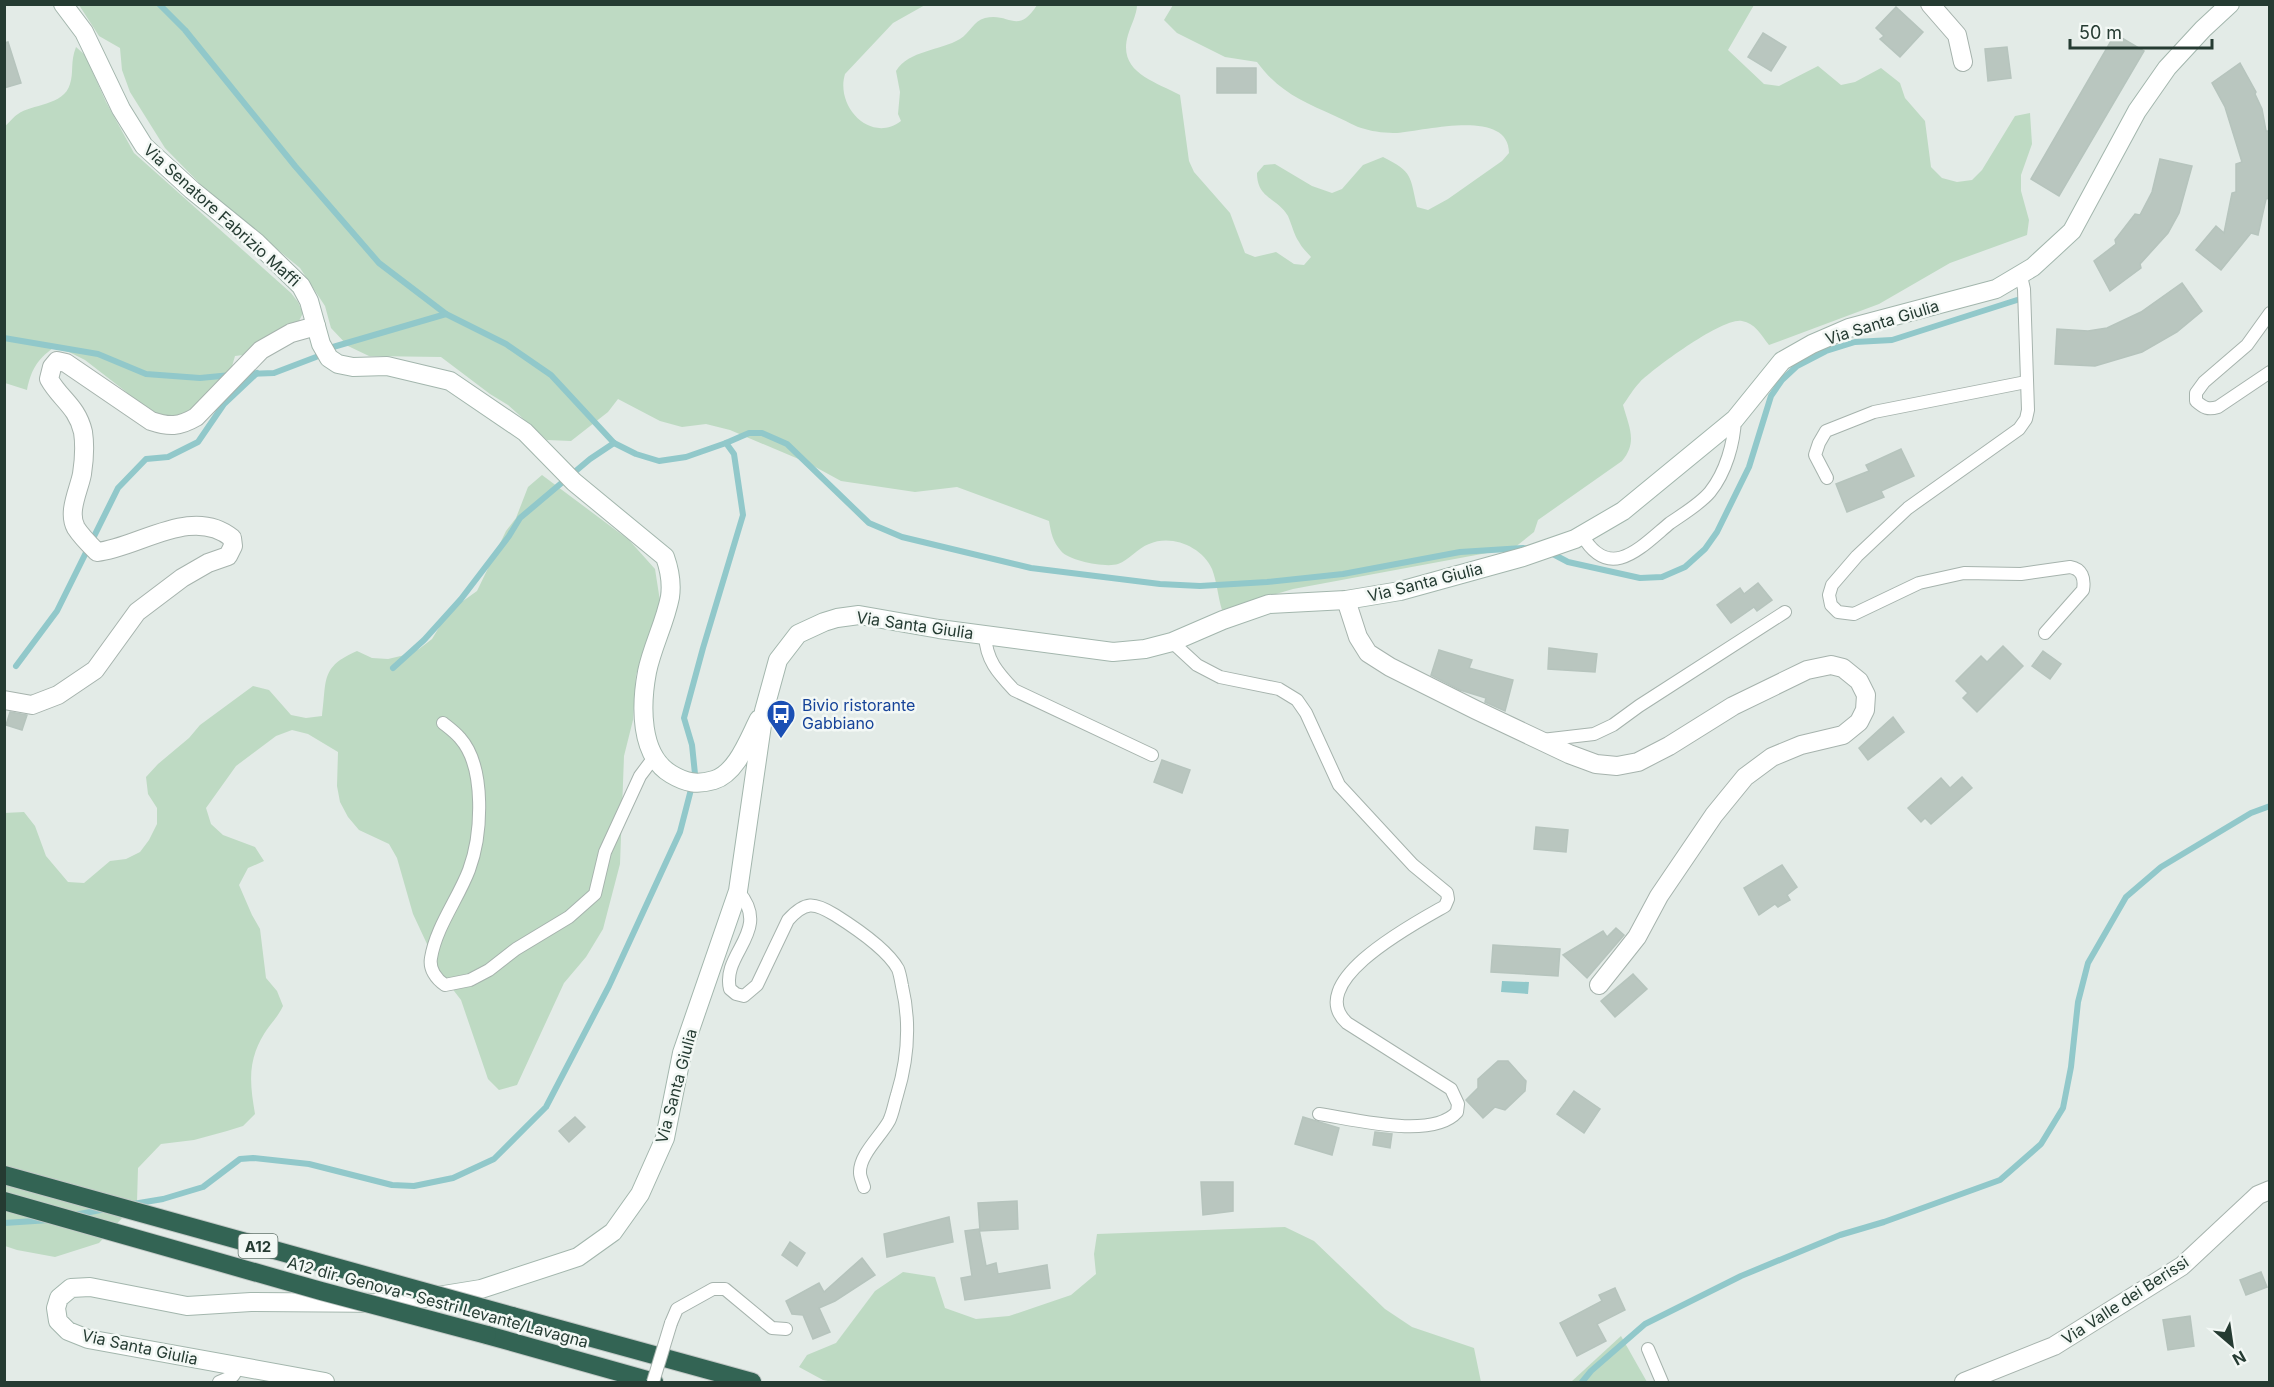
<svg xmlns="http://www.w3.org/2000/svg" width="2274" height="1387" viewBox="0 0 2274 1387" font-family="Inter,sans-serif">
<rect width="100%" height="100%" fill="#e3ebe7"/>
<g fill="#bedac3">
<path d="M 79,5 L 925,5 L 893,23 L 845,74 C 835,107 871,144 901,121 L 898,114 L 900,92 L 896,71 C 909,50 940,51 960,39 C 970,33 973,21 985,18 C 1010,12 1017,36 1037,5 L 1137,5 C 1137,14 1131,25 1128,35 C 1117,72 1154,81 1180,95 L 1189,161 L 1194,172 L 1230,213 L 1245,253 L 1255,257 L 1276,252 L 1294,264 L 1304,265 L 1311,257 C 1307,252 1302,248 1299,242 C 1294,235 1292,225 1288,216 C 1277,197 1257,199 1257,173 L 1264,165 L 1275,164 L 1312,186 L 1332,193 L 1342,189 L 1363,165 L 1383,157 C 1413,172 1410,176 1417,207 L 1428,210 L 1448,199 L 1502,161 L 1509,153 C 1509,108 1425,131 1397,133 C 1387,133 1374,132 1365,129 C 1355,127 1345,120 1335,116 C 1302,101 1279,92 1257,62 L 1225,57 L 1177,33 L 1164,20 L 1173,5 L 1754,5 L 1728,50 L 1764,84 L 1779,86 L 1818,66 L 1841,85 L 1855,82 L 1881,68 L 1900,83 L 1905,98 L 1925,121 L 1931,167 L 1942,178 L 1957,182 L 1972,180 L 1982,170 L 2015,116 L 2030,113 L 2032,144 L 2021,175 L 2021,191 L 2029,220 L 2027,235 L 1950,263 L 1879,304 L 1769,345 C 1761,335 1755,323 1742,321 C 1723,317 1654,368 1640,382 C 1633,389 1629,397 1623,405 C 1629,427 1638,442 1622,461 L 1538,520 L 1534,532 L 1514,548 L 1293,589 L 1222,610 C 1218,597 1217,582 1212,569 C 1202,547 1172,534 1149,544 C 1138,548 1129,560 1118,564 C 1106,568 1069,561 1061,551 C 1053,542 1051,533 1049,521 L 957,487 L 915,492 L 841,481 L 808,463 L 730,430 L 706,424 L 682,427 L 660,421 L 618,399 L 608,412 L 571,441 L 547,440 L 508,405 L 490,394 L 441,357 L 369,356 L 348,346 L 331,328 L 325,306 L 300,268 L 209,193 L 165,148 L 130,92 L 122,70 L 120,48 L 99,36 Z"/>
<path d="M 76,47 L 85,55 L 106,102 L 134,153 L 291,293 L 298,302 L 303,313 L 297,325 L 243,355 L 235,356 L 230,373 L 183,418 L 149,415 L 125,391 L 85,360 L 69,352 L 53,348 C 37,360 31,370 27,390 L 5,383 L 4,127 C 9,123 13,117 18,114 C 31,104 64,106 70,84 C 74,72 70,62 76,47 Z"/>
<path d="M 542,475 L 629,540 L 655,569 L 660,601 L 636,675 L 633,720 L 624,756 L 620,864 L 603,929 L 586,957 L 564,983 L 517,1085 L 499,1090 L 488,1079 L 461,1000 L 441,974 L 413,914 L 397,858 L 389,844 L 359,830 L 348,817 L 340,802 L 337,786 L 338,752 L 308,734 L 292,730 L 276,736 L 236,766 L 206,808 L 211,824 L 223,835 L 255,847 L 264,861 L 248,868 L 239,885 L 252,915 L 260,929 L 266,978 L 277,991 L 283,1006 C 278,1017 270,1024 264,1034 C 247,1062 250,1084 255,1114 L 243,1126 L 227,1131 L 194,1140 L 161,1144 L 138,1168 L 137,1202 L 99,1243 L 55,1257 L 17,1250 L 5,1246 L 4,813 L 24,812 L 35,826 L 46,856 L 68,882 L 84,883 L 110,861 L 126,859 L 140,852 L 149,840 L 157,824 L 157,808 L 148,794 L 146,777 L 158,764 L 189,738 L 200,725 L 253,686 L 269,690 L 291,715 L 306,718 L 322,716 C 327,680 320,667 357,651 L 372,658 L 388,659 L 405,655 L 419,649 L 432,639 L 449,611 L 477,591 L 506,531 L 516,518 L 528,487 Z"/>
<polygon points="1285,1227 1314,1241 1385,1309 1412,1327 1474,1348 1481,1382 833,1382 823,1380 799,1367 807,1355 836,1343 875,1291 903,1272 935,1277 945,1308 976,1319 1009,1316 1071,1295 1096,1274 1094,1254 1097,1234"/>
<polygon points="1621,1336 1647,1382 1571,1382"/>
</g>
<polygon fill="#91c8ca" points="1502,981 1529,982 1528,994 1501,992"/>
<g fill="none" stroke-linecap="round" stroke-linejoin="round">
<g stroke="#91c8ca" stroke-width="6">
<polyline points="159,4 185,30 295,166 379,263 446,314 506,344 551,375 614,443 636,454 659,461 686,457 726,443 749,433 762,433 787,444 869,523 902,537 1031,568 1160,584 1200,586 1267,582 1343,574 1460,552 1523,548 1529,549"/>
<polyline points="4,338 98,354 146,374 200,378 231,375"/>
<polyline points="244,374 274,373 316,357 333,347 446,314"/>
<polyline points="1551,553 1568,562 1640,578 1662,577 1685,567 1705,549 1717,532 1749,467 1771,396 1782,380 1797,366 1826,351 1855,342 1892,340 2017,300"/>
<polyline points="16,666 57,611 118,488 146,459 168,457 198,442 224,404 257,373"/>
<polyline points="393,668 424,640 461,599 509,536 520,518 590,459 614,443"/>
<polyline points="133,1204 163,1199 203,1187 240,1159 253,1158 309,1164 392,1185 414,1186 453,1178 494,1159 546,1107 609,986 680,832 695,774 692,745 684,718 703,648 743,515 734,454 726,443"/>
<polyline points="74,1215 106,1209"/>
<polyline points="4,1223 50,1220"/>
<polyline points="1582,1382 1591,1371 1645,1324 1741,1276 1840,1235 1884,1222 2000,1180 2041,1144 2063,1108 2071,1067 2078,1002 2088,963 2126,897 2161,867 2251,813 2270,806"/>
</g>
</g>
<g fill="#b9c6bf" stroke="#b6c4bd" stroke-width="1.5">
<polygon points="1896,7 1923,32 1900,57 1880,39 1884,36 1876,28"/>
<polygon points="1763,33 1786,47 1771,71 1748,57"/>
<polygon points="2115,34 2144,51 2059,196 2031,179"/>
<polygon points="8,42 21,83 4,88 4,43"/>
<polygon points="2007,47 2011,78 1988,81 1985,49"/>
<polygon points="2240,63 2256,92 2255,94 2262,109 2266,131 2270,131 2270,198 2266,199 2258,235 2251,233 2221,270 2196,250 2216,226 2224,233 2232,193 2236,192 2236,164 2242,162 2225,107 2212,83"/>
<rect x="1217" y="68" width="39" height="25"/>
<polygon points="2160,159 2192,166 2179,213 2168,233 2140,264 2141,268 2110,291 2094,261 2116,244 2115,240 2135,214 2140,215 2152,192"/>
<polygon points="2182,283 2202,311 2177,332 2142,352 2095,366 2055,364 2057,329 2088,331 2107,328 2141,312"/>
<polygon points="1901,449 1914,476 1881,491 1884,497 1847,512 1836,484 1869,471 1866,465"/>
<polygon points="1758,583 1772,600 1757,611 1754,607 1731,623 1717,605 1740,588 1744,594"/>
<polygon points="2003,646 2023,666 1977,712 1963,698 1968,693 1956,681 1981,656 1987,662"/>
<polygon points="1549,648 1597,654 1595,672 1548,669"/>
<polygon points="1439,650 1472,660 1469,668 1513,680 1505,711 1485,702 1486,698 1460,690 1431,675"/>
<polygon points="2043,651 2061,664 2050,679 2032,666"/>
<polygon points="10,712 27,715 22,730 6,725"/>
<polygon points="1893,717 1904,732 1868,760 1859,748"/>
<polygon points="1162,760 1190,770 1182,793 1154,782"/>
<polygon points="1962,777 1972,788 1931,824 1925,818 1921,822 1908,808 1941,778 1950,788"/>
<polygon points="1536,827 1568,830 1566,852 1534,849"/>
<polygon points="1782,865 1797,887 1787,895 1790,900 1778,907 1775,904 1759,915 1744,888"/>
<polygon points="1616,928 1624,935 1587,978 1563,955 1603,931 1607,937"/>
<polygon points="1493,945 1560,949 1558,976 1491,972"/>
<polygon points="1633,974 1647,989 1615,1017 1601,1001"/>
<polygon points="1498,1061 1508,1061 1526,1081 1525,1091 1505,1110 1495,1107 1483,1118 1466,1100 1478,1088 1478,1079"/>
<polygon points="1574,1091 1600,1109 1584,1133 1557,1114"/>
<polygon points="575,1117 585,1127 569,1142 559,1131"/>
<polygon points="1303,1117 1339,1128 1332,1155 1295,1144"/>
<polygon points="1375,1132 1392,1134 1390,1148 1373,1145"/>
<polygon points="1201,1182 1233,1182 1233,1211 1203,1215"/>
<polygon points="1017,1201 1018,1229 980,1231 978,1203"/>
<polygon points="949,1217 953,1242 887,1257 884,1234"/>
<polygon points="979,1229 986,1266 996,1263 998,1274 1047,1265 1050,1288 965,1300 961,1278 972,1276 965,1231"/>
<polygon points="790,1242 805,1253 797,1266 782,1255"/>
<polygon points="862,1258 875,1275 835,1301 819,1308 830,1332 813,1339 803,1315 792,1314 786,1301 819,1283 824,1292"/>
<polygon points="2261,1272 2267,1287 2246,1295 2240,1280"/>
<polygon points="1615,1288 1625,1310 1597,1324 1606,1341 1577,1356 1560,1323 1602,1301 1599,1295"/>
<polygon points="2190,1316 2194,1346 2168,1350 2163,1320"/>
</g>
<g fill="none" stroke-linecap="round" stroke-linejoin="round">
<g stroke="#a6b3ad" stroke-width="14">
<g id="lane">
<path d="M 2021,276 L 2024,289 L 2028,410 L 2026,419 L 2019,429 L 1908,508 L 1857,556 L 1832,585 L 1829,595 L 1831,605 L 1838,612 L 1854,614 L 1919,583 L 1964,573 L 2021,574 L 2070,567 C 2082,569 2085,578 2083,590 L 2045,633"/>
<path d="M 2270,313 L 2247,345 L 2204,382 L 2196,393 L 2196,401 C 2204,408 2208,410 2218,407 L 2270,372"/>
<polyline points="1827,478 1815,455 1819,443 1826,431 1874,412 2026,382"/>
<path d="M 1582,535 C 1610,583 1641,547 1670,523 C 1683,514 1700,504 1710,492 C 1726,472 1734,443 1735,419"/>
<path d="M 985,635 C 986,660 998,673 1014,690 L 1152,755"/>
<path d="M 1172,642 L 1197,665 L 1220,677 L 1279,689 L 1297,700 L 1306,713 L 1339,785 L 1413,865 L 1447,893 L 1448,899 L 1445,906 C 1417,922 1302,982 1347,1023 L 1451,1089 L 1458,1104 L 1457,1112 C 1432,1140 1353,1119 1319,1114"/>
<path d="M 443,723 C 448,727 455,732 460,738 C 486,767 482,835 469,870 C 458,899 436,927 431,958 C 429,969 436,979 445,985 L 470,980 L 489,970 L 516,949 L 569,917 L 595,894 L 605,852 L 640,776 L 655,756"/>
<polyline points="1542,740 1594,734 1613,725 1639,706 1785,612"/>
<path d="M 738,891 C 773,931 721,953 730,989 L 736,994 L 744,996 L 757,985 L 788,920 C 805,901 814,902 835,915 C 854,927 887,949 898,969 C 900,974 901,981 902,986 C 911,1024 908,1059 897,1095 C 894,1104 893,1113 889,1121 C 881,1136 859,1155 860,1173 C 860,1177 863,1183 864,1187"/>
<polyline points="671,1323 677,1309 713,1289 725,1289 772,1328 786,1329"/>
<polyline points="1648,1349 1662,1382"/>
<polyline points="219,1382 233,1376 239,1367"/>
</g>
</g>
<g stroke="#a6b3ad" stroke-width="20">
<g id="street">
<polyline points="1930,4 1957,35 1963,62"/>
<polyline points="1346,600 1358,637 1368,653 1390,667 1476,710 1569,754 1596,764 1617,766 1638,762 1669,746 1733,706 1807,670 1831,665 1843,668 1859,681 1866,695 1865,710 1859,722 1843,735 1801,745 1772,757 1745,777 1714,815 1659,896 1637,937 1599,985"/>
<path d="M 4,700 L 32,705 L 58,695 L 95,670 L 137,612 L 182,578 L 208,563 L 228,556 L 233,546 L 232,538 C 192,505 138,548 97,552 C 90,545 81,536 76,528 C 67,512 79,490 82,474 C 84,461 85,445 83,432 C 77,406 60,399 49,379 L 52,367 L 57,361 L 66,363 L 151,421 C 169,427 179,427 196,417 L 261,350 L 291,333 L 316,326"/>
<polyline points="1964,1382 2054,1346 2182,1266 2258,1195 2270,1190"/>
</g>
</g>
<g stroke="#a3b6ad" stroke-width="20">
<g id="secondary">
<path d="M 63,4 L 84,32 L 121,109 L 144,146 L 192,190 L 256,242 L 301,286 L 309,301 L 321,344 L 329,358 L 338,364 L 353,367 L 387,366 L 450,381 L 525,432 L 574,482 L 665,557 C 670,571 672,583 670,597 C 665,623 652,647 647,672 C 641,704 639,755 671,774 C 686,783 697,785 714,780 C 737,773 749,738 759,719"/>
<polyline points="325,1382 88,1339 68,1331 58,1321 56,1308 59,1298 71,1288 90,1287 187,1306 251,1302 394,1303 481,1289 578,1257 613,1232 640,1194 665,1138 682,1053 738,891 764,711 778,660 798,634 824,622 837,618 859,615 939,629 1113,652 1145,649 1172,642 1223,620 1269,604 1346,600 1400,591 1523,557 1575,539 1623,511 1735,419 1782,361 1812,344 1849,328 1996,289 2033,267 2072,231 2137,111 2167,68 2203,29 2230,4"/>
</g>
</g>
<g stroke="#c2c8c6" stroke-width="20">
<g id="highway">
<polyline points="512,1316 752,1382"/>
<polyline points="487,1335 654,1382"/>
</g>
</g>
<use href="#lane" stroke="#fff" stroke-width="12"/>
<use href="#street" stroke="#fff" stroke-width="18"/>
<use href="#secondary" stroke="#fff" stroke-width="18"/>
<use href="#highway" stroke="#336454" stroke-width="18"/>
<g stroke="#a6b3ad" stroke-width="14" stroke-linecap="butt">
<polyline id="lane-bridge" points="653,1382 671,1323"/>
</g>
<g stroke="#c2c8c6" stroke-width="20" stroke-linecap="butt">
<g id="highway-bridge">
<polyline points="4,1175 512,1316"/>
<polyline points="4,1201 321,1291 487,1335"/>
</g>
</g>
<use href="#lane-bridge" stroke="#fff" stroke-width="12"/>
<use href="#highway-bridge" stroke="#336454" stroke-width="18"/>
</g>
<defs>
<g id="bus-pin" transform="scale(1.5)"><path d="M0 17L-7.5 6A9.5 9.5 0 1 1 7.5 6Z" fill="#1a4fb4" stroke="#f3f8f5"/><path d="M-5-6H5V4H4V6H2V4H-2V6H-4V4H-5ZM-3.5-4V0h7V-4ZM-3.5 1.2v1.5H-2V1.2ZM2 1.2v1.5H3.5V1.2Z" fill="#fff"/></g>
</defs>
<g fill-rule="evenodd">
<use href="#bus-pin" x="781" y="714"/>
</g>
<g text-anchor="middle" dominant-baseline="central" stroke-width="5" stroke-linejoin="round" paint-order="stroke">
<rect fill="#f3f8f5" stroke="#63746c" stroke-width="1.5" x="238.5" y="1234" width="39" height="24" rx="4.5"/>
<g font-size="15" font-weight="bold" fill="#253b32">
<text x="258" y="1246">A12</text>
</g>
<g font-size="16" fill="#253b32" stroke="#f3f8f5">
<text transform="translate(222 215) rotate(42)">Via Senatore Fabrizio Maffi</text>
<text transform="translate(1882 322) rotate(-17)">Via Santa Giulia</text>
<text transform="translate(1425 582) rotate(-14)">Via Santa Giulia</text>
<text transform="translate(915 625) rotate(8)">Via Santa Giulia</text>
<text transform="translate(676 1086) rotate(-75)">Via Santa Giulia</text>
<text transform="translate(2125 1300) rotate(-33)">Via Valle dei Berissi</text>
<text transform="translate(438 1302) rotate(15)">A12 dir. Genova - Sestri Levante/Lavagna</text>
<text transform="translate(140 1347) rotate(12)">Via Santa Giulia</text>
</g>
<g font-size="16" fill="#164399" stroke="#f3f8f5" text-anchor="start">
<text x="802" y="705">Bivio ristorante<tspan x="802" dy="18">Gabbiano</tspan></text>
</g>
</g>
<rect width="2274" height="1387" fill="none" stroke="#253b32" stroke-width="12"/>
<g transform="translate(2232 1345) rotate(151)" stroke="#f3f8f5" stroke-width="4.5" paint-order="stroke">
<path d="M0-4.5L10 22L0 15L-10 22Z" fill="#253b32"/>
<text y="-9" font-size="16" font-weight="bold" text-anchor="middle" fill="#253b32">N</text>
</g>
<path d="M2070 39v9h142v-9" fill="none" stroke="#253b32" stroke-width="3"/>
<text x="2079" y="39" font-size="18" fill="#253b32" stroke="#f3f8f5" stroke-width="4.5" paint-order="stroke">50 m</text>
</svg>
